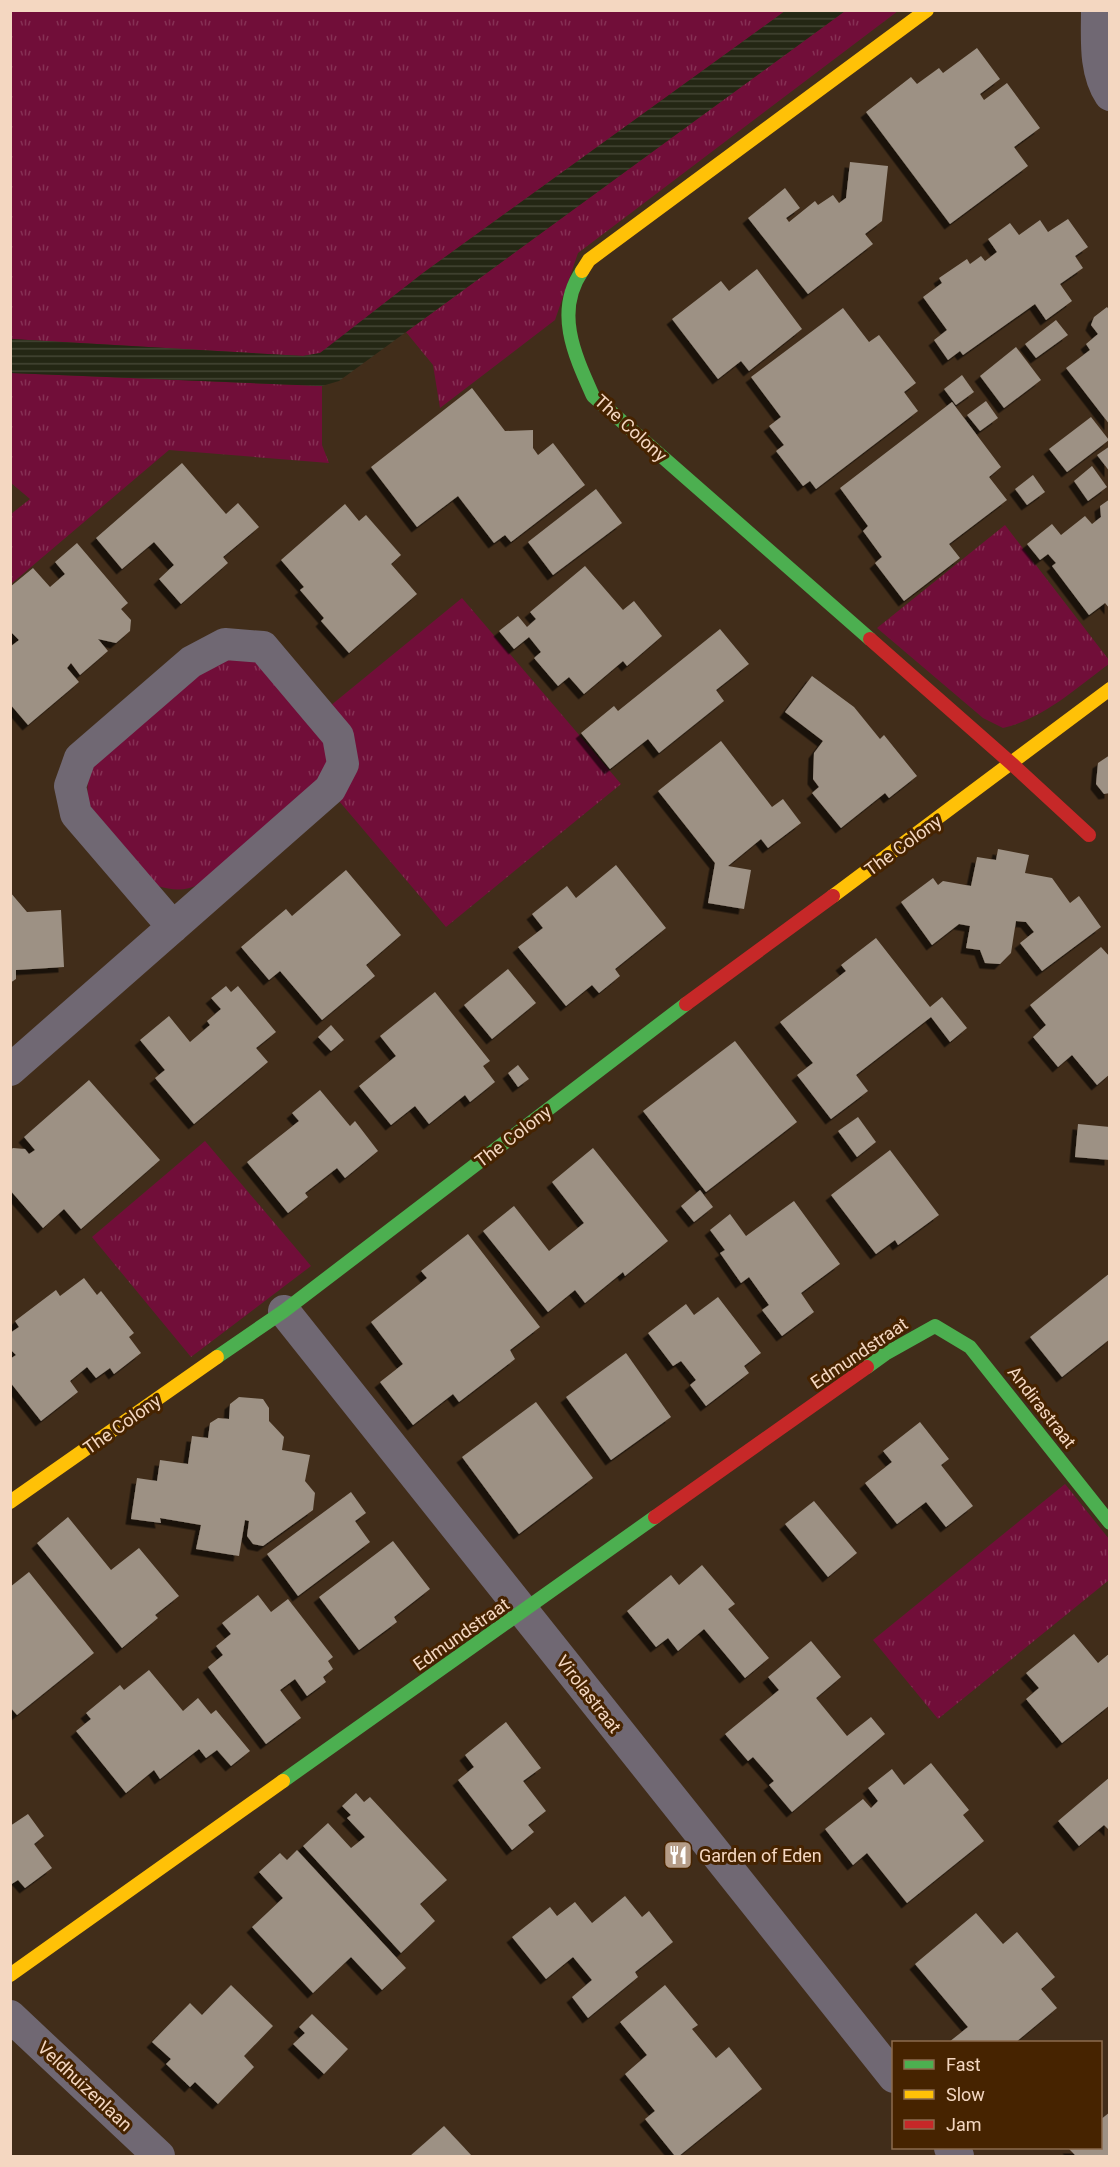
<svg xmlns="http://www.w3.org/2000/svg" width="1120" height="2167" viewBox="0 0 1120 2167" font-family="Roboto,sans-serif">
<defs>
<pattern id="grass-tufts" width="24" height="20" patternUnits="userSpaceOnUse" patternTransform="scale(1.5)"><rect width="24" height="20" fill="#710e39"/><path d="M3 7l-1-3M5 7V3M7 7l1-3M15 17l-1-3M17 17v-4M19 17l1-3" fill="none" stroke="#863054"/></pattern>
<pattern id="water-rules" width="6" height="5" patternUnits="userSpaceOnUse" patternTransform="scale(1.5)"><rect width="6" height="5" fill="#242714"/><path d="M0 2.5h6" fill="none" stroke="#444634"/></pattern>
<filter id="shadow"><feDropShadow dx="-5.5" dy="5.5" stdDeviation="0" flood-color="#0009"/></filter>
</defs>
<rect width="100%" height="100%" fill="#412d1a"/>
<g fill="url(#grass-tufts)">
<polygon points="11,11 785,11 423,273 332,345 320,353 303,356 11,339"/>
<polygon points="845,11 898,11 578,253 555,320 440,408 433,365 406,332"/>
<polygon points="11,373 322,386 322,445 329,463 169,450 11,584 11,514 30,499 11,483"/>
<path d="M 1005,525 L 1109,660 L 1109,664 C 1076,688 1043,719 1003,728 L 983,718 L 877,628 Z"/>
<polygon points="462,598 621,784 446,927 339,801 330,706"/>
<path d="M 219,658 L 249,659 L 260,664 L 329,748 L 325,776 L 200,884 C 185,891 174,891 158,886 L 89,805 C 86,788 87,777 95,762 Z"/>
<polygon points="205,1141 311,1266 191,1357 92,1237"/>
<polygon points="1065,1484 1109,1539 1109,1580 938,1719 873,1640"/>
</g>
<polygon fill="url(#water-rules)" points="785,11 845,11 339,381 322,386 11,373 11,339 303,356 320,353 423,273"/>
<g fill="#9d9184" filter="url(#shadow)">
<polygon points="977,48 1000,79 980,94 984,100 1007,83 1040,128 1014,147 1028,166 950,224 866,112 911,77 917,84 939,68 943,73"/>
<polygon points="850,162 888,166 882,221 865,234 873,244 808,294 748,218 785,188 800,208 786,218 789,222 815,201 818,205 833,195 839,203 846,198"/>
<polygon points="1068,219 1088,247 1075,256 1083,268 1060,284 1072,301 1046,320 1035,304 963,355 960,351 948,360 934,340 947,330 923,297 942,283 939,278 967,259 970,264 981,256 985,261 997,252 988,239 1010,223 1019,235 1040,220 1048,232"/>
<polygon points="757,269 802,329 749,371 741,361 718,379 672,319 721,281 729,291"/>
<polygon points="1107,307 1110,311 1110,425 1066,368 1090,350 1086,344 1098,334 1091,325 1094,317"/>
<polygon points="843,308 869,342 879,335 916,383 904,392 918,411 816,489 810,481 803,486 776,451 784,445 769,426 781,417 751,377"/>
<polygon points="1056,320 1068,335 1036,358 1025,344"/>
<polygon points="1016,347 1041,380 1004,408 980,376"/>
<polygon points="962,375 974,392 956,405 944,389"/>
<polygon points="472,388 505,431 533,430 533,448 538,455 553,443 585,485 511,542 505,535 494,543 458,496 417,527 371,467"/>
<polygon points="986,401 998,418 980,431 967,415"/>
<polygon points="952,402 1001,467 989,477 1007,500 949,544 960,558 904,601 875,563 882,557 863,531 868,526 840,488"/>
<polygon points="1091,417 1109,440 1067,472 1049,449"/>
<polygon points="1110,446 1110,472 1097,455"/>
<polygon points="182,463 226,514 238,503 259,527 223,557 228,563 181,604 159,579 174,565 154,542 122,569 96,538"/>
<polygon points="1092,466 1107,487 1088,501 1074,481"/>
<polygon points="1033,475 1045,492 1027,505 1015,489"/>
<polygon points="596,489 622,523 553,575 528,542"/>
<polygon points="1110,499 1110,609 1105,603 1089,615 1052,566 1056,563 1048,554 1040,560 1027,544 1052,524 1061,535 1085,516 1092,524 1101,517 1100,506"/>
<polygon points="345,504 359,521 366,515 401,555 391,564 417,594 349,653 321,621 324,618 300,590 304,587 281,560"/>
<polygon points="77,543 128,603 121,609 131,620 130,631 116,643 98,639 108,651 80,675 71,663 67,668 79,682 28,725 10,704 10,647 19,640 10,631 10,587 33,568 50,587 65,574 55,562"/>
<polygon points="585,566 623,610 634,601 662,636 627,666 623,661 584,694 569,677 558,686 534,658 541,652 529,637 514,649 499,631 518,616 527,627 536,619 530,612"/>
<polygon points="720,629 749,664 716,690 724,701 659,753 648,739 610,769 581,733 614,706 618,711"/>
<polygon points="812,676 854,707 880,739 884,735 917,776 889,798 885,793 841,828 812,793 819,787 813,779 814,753 823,741 785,712"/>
<polygon points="721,741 772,807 783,799 801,823 768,848 761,839 728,866 751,870 744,909 708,903 715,863 658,791"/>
<polygon points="1110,755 1110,793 1104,794 1096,784 1098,763"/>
<polygon points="998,849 1029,855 1025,873 1052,878 1070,903 1079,896 1101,927 1042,971 1020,943 1034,932 1026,922 1016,921 1011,953 1000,964 985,963 980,950 966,948 970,926 959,924 932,945 901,902 933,878 938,885 943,881 971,886 977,857 996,860"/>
<polygon points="616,865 666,928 615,969 620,976 599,993 592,985 566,1006 518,947 543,928 532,914 567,886 576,898"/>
<polygon points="346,870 401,935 366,965 375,976 322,1020 280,971 269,980 241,947 286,909 292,916"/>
<polygon points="10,892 27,912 61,910 64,967 16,970 16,979 10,983"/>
<polygon points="876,938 930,1007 942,997 967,1028 950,1042 931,1017 856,1075 868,1091 831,1119 797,1075 813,1063 780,1022 846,971 841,965"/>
<polygon points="1101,947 1110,957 1110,1074 1097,1085 1072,1055 1058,1067 1033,1037 1046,1025 1030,1005"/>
<polygon points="508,969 536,1003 492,1039 464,1005"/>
<polygon points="226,986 231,992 238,986 276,1032 256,1048 268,1062 194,1124 155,1078 165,1070 140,1040 169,1016 190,1042 210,1025 207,1021 221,1009 211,998"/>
<polygon points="435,992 490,1061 483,1066 495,1082 470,1102 465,1095 429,1124 415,1106 391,1125 359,1086 396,1056 380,1036"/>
<polygon points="331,1025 344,1040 331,1051 318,1037"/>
<polygon points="735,1041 797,1122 706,1192 643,1111"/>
<polygon points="518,1065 529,1079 518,1087 508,1073"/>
<polygon points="89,1080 160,1160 81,1229 64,1209 43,1228 10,1190 10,1150 13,1148 25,1149 29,1154 35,1150 24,1137"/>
<polygon points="320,1090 350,1126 355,1121 378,1151 345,1178 337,1168 305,1193 308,1197 288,1213 247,1162 299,1121 292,1113"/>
<polygon points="858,1117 876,1142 857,1157 838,1131"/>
<polygon points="1078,1124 1110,1127 1110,1160 1075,1157"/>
<polygon points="593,1148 668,1241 625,1276 623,1272 585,1303 575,1290 548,1312 483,1231 514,1206 549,1251 584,1223 552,1182"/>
<polygon points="890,1150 939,1215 898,1245 895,1240 876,1254 831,1195"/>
<polygon points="700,1190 713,1207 694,1222 681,1206"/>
<polygon points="794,1201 840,1264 801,1293 814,1312 782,1336 762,1310 769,1305 749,1277 741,1283 720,1253 725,1250 710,1230 730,1214 746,1236"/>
<polygon points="468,1234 540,1327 510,1350 515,1359 459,1402 453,1394 413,1425 380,1382 403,1364 371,1322 427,1278 421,1271"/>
<polygon points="1110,1273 1110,1339 1062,1377 1030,1337"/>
<polygon points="84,1278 97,1295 101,1291 134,1333 129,1337 141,1353 114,1374 110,1368 96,1378 87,1367 70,1381 78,1392 41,1421 10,1382 10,1359 16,1355 10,1349 10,1333 19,1327 15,1321 56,1290 60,1296"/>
<polygon points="718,1297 761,1353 744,1366 749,1373 706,1406 690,1385 696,1380 681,1361 673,1366 648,1333 686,1304 694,1315"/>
<polygon points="626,1353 671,1417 611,1460 566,1397"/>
<polygon points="239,1397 263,1399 269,1408 269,1421 284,1437 282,1450 310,1455 305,1481 315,1493 313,1510 263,1546 253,1544 247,1536 249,1521 245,1520 239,1556 196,1549 201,1525 160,1518 161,1523 131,1519 137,1478 157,1481 160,1460 188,1464 192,1436 208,1438 210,1423 218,1418 229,1419 230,1404"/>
<polygon points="536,1402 593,1478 519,1534 462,1457"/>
<polygon points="920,1422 949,1459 941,1465 973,1506 946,1527 926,1502 897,1524 865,1483 892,1462 883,1451"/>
<polygon points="351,1492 366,1513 355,1521 370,1542 298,1596 267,1554"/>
<polygon points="814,1501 857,1553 828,1577 785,1524"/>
<polygon points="68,1517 111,1570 139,1548 179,1596 155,1615 158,1618 122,1648 37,1543"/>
<polygon points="393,1541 430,1589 394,1617 397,1622 359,1650 319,1597"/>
<polygon points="702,1565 735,1604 728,1609 769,1658 745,1678 704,1629 678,1651 668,1638 656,1647 627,1611 671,1575 679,1585"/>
<polygon points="29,1572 94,1653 17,1715 10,1707 10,1587"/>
<polygon points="258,1595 271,1612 288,1599 333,1657 328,1661 333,1669 323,1677 326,1682 307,1696 295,1679 280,1690 301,1718 266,1744 208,1667 223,1655 216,1646 231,1634 222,1623"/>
<polygon points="1074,1634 1098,1663 1110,1653 1110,1705 1062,1743 1026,1699 1039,1688 1026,1673"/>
<polygon points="811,1641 841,1677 816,1698 847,1736 871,1717 885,1734 792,1812 769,1785 774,1781 753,1757 748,1761 725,1734 779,1690 768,1677"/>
<polygon points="149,1670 183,1711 198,1698 211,1714 216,1710 250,1751 231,1766 217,1750 206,1758 199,1749 160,1779 154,1770 126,1793 76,1731 91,1719 86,1713 120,1685 124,1690"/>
<polygon points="506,1722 541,1768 523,1781 546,1811 528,1825 534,1832 512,1850 458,1780 474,1767 465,1755"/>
<polygon points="931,1763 969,1810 963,1815 984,1841 907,1903 867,1853 853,1865 825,1829 863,1799 871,1808 878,1801 868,1788 892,1769 904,1785"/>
<polygon points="1110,1777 1110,1831 1104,1825 1079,1846 1058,1821"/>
<polygon points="356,1793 364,1802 370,1797 447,1880 420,1904 435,1921 401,1953 303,1846 328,1823 351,1848 365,1837 347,1818 351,1815 342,1806"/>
<polygon points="28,1814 44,1836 34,1844 52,1868 25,1888 18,1880 10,1885 10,1826"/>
<polygon points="297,1850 406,1968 382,1990 351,1957 313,1993 252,1927 283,1898 259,1872 280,1853 287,1860"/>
<polygon points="625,1896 642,1917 649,1911 673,1942 635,1972 638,1977 588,2018 572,1997 592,1980 573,1957 546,1979 512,1937 550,1907 557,1916 575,1902 592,1923"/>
<polygon points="976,1913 1003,1944 1017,1932 1055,1977 1041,1989 1057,2008 1016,2042 949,2042 968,2027 915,1964"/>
<polygon points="231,1985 273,2026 244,2056 254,2067 218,2104 195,2082 190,2087 166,2064 171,2059 152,2042 190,2003 202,2015"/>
<polygon points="665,1985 698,2025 692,2029 716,2058 729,2047 762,2089 679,2156 675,2156 645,2119 655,2111 625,2074 647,2055 620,2022"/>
<polygon points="312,2014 348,2049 324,2074 293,2044 305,2033 299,2027"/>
<polygon points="1110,2112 1110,2156 1076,2156 1068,2148 1100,2148 1100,2120"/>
<polygon points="444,2126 472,2156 410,2156"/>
</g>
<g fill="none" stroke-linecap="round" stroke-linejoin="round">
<g stroke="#706873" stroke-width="32">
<path d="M 1097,10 C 1097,39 1094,70 1110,95"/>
<polyline points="10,1070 330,789 343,764 338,736 263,647 225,644 191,662 80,758 70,786 76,814 173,927"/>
<polyline points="284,1311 894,2077"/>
<polyline points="10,2016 159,2156"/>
<polyline points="950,2148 958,2156"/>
</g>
<g stroke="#4caf50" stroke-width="14">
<path d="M 582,271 C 554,312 575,356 593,396 L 870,639"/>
<polyline points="217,1357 284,1311 686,1004"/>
<polyline points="867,1367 885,1354 935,1326 970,1347 1110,1523"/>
<polyline points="283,1781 655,1517"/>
</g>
<g stroke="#ffc107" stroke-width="14">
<polyline points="582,271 589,260 927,10"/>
<polyline points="833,896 1110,689"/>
<polyline points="10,1502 217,1357"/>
<polyline points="10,1975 283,1781"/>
</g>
<g stroke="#c62828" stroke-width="14">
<polyline points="870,639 1012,764 1089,835"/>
<polyline points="686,1004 833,896"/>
<polyline points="655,1517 867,1367"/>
</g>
</g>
<defs>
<g id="restaurant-square" transform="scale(1.5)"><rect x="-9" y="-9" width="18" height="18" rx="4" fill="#b59c87" stroke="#462300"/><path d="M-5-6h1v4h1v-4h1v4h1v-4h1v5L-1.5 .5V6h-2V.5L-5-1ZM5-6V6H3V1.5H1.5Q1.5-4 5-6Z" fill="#fff"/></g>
</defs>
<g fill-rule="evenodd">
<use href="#restaurant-square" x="678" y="1855"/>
</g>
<g text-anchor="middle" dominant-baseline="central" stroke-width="6" stroke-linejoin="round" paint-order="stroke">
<g font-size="18" fill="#f4d7c1" stroke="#462300">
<text transform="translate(631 428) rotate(42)">The Colony</text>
<text transform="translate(903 845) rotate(-36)">The Colony</text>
<text transform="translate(513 1136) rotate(-37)">The Colony</text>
<text transform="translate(859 1353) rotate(-34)">Edmundstraat</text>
<text transform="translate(1042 1407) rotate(52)">Andirastraat</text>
<text transform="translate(122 1424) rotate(-35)">The Colony</text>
<text transform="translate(461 1634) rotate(-35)">Edmundstraat</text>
<text transform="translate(589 1694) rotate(52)">Virolastraat</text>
<text transform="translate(85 2086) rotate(43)">Veldhuizenlaan</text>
</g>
<g font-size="18" fill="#f4d7c1" stroke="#462300" text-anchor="start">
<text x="699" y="1855">Garden of Eden</text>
</g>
</g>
<rect width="1120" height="2167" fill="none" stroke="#f4d7c1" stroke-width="24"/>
<rect x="892" y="2041" width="210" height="108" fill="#462300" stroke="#8c6b4d" stroke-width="1.5"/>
<rect x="904" y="2060" width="30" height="9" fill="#4caf50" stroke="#8c6b4d" stroke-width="1.5"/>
<text x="946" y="2071" font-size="18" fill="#f4d7c1">Fast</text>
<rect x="904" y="2090" width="30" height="9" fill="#ffc107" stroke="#8c6b4d" stroke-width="1.5"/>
<text x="946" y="2101" font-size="18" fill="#f4d7c1">Slow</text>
<rect x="904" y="2120" width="30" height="9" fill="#c62828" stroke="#8c6b4d" stroke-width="1.5"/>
<text x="946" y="2131" font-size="18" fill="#f4d7c1">Jam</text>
</svg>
